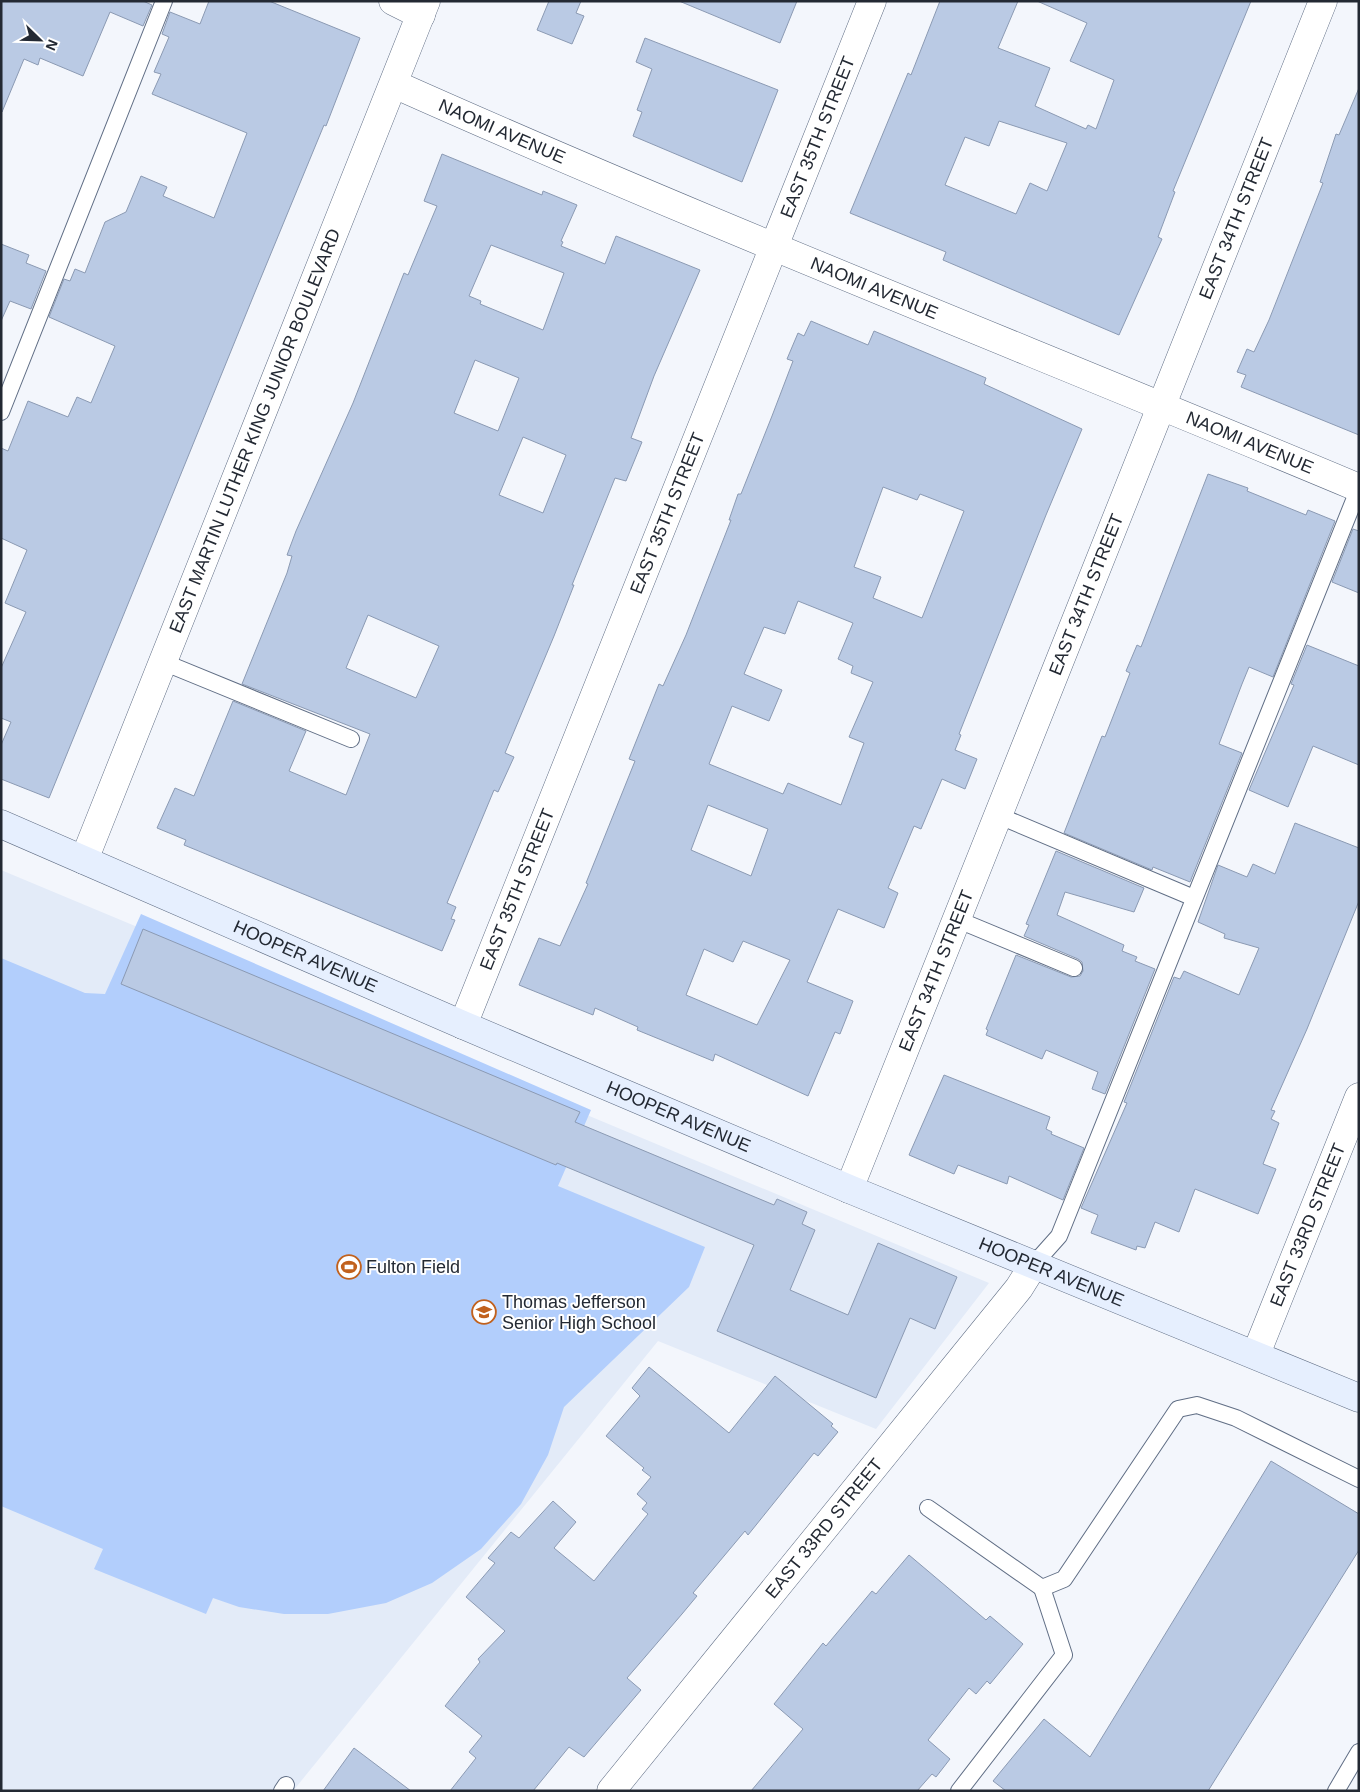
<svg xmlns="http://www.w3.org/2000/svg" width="1360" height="1792" viewBox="0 0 1360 1792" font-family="Arial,sans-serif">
<rect width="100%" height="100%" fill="#f3f6fc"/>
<polygon fill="#e3ebf8" points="1,870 989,1283 876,1429 658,1341 293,1791 1,1791"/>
<polygon fill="#b2cefc" points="141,914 591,1110 558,1186 705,1247 689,1287 564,1407 548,1455 521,1504 481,1549 432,1583 386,1603 328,1614 284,1614 239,1607 213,1598 206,1614 94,1569 103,1549 1,1506 1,958 85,993 105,994"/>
<g fill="#bacae4" stroke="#8b9ab3" fill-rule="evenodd">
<polygon points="1,1 143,1 152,5 143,26 110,12 83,76 40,58 38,65 24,59 2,112"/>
<polygon points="209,1 269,1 360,38 326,126 324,125 255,292 49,798 1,779 1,745 11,722 1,718 1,668 26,612 5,603 27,550 1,538 1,448 8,451 28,401 68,417 77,397 91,403 115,346 49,317 64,279 70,281 75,269 85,273 105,222 126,212 141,176 167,187 163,196 214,218 247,133 152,94 161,74 154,72 169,37 162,34 170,12 200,24"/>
<polygon points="549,1 581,1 576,13 584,16 572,44 537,30"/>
<polygon points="679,1 797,1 780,43"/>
<path d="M 940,1 L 1018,1 L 998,48 L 1050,68 L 1035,106 L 1086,129 L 1088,125 L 1096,129 L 1114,80 L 1070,61 L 1087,23 L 1037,1 L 1251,1 L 1173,191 L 1175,192 L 1158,237 L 1162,239 L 1119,335 L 943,260 L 946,252 L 850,213 L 908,73 L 911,75 ZM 999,121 L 1067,143 L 1047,191 L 1030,183 L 1016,214 L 945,185 L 965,137 L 989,146 Z"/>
<polygon points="645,38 778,90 742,182 633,136 642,112 637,110 652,69 636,62"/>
<polygon points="1359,88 1359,435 1241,387 1246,375 1237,372 1247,349 1254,352 1269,320 1323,183 1320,182 1336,134 1339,135"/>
<path d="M 442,154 L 542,195 L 543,191 L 577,205 L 561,241 L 563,242 L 561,246 L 605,264 L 616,236 L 700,270 L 654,376 L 631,438 L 642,442 L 626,481 L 615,478 L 572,585 L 574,585 L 554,636 L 505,753 L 514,757 L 498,792 L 494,790 L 447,903 L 456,907 L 451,919 L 455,920 L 442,951 L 184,845 L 186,840 L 157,828 L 175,788 L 194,796 L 233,701 L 306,731 L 289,771 L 346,795 L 370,734 L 242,684 L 287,573 L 292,556 L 287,555 L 296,531 L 353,403 L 404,273 L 408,275 L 437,206 L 424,201 ZM 491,245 L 564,273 L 543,330 L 480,304 L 481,301 L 469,296 ZM 475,360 L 519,378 L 498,431 L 454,413 ZM 523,437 L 566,455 L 543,513 L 499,495 ZM 368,615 L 439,646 L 416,698 L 346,668 Z"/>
<polygon points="1,244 29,255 26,263 46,271 31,309 10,301 1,321"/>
<path d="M 811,321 L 868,345 L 874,331 L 986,378 L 984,384 L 1082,429 L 1046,515 L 959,734 L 961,735 L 955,750 L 977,759 L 965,789 L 942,779 L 921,829 L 914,826 L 888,888 L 898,893 L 884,928 L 838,909 L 807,982 L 853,1001 L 840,1034 L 835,1032 L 808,1096 L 715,1054 L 713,1061 L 637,1030 L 638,1027 L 595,1008 L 593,1015 L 519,985 L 539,938 L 560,946 L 588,884 L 586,883 L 635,761 L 629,759 L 659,684 L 663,686 L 686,635 L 731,520 L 729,520 L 738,494 L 741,494 L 772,416 L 793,361 L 787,359 L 798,333 L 804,336 ZM 883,487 L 917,500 L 920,494 L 964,511 L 922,618 L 873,598 L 881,577 L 854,567 ZM 798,601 L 853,623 L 838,659 L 853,666 L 851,673 L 873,682 L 849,737 L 864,743 L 841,805 L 788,783 L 783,794 L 709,764 L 732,706 L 769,721 L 782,690 L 744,674 L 764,627 L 785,634 ZM 708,805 L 768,829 L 751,876 L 691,850 ZM 743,941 L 790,960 L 757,1025 L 686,995 L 704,949 L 733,962 Z"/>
<polygon points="1208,474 1248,488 1247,491 1306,515 1308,510 1335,521 1273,677 1249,667 1242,684 1219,744 1242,753 1190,882 1153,867 1152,870 1064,833 1102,736 1105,737 1130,673 1126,671 1137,645 1141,647"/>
<polygon points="1353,529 1359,531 1359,593 1332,582"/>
<polygon points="1307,645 1359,666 1359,765 1313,746 1288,807 1249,790 1294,685 1291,684"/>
<polygon points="1295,823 1359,848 1359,901 1307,1029 1271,1110 1275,1111 1271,1119 1279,1123 1263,1164 1276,1169 1258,1214 1195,1189 1179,1232 1155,1222 1145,1248 1137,1246 1136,1250 1091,1233 1098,1215 1081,1208 1127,1103 1124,1102 1174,977 1180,979 1184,971 1239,995 1259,948 1224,938 1225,934 1198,922 1218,865 1247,877 1253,864 1275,874"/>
<polygon points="1056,851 1144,888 1134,912 1065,892 1057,915 1124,945 1122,951 1137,957 1135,961 1155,969 1105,1094 1092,1089 1098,1072 1046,1050 1042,1059 986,1035 988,1030 986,1029 1016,955 1071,977 1080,976 1083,971 1082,962 1078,959 1024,936 1029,925 1026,924"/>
<polygon points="143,929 580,1112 575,1122 774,1205 777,1199 807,1212 802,1224 815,1230 790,1290 848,1315 878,1243 957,1277 935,1329 910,1318 876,1398 717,1331 754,1245 557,1163 556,1165 121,984"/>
<polygon points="944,1075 1050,1117 1046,1129 1052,1132 1051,1134 1084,1148 1063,1200 1009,1176 1007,1184 958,1165 954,1174 909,1155"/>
<polygon points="649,1367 729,1433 775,1376 833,1424 831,1426 838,1432 818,1456 814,1453 748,1535 745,1531 693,1593 697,1596 682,1614 627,1678 641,1690 584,1757 569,1747 533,1791 450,1791 476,1758 469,1752 482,1736 445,1706 480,1662 478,1659 505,1631 466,1597 495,1563 488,1558 511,1532 519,1538 553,1501 576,1522 554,1548 594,1581 648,1514 642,1509 647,1503 637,1494 651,1477 642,1470 644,1468 606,1436 640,1396 632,1388"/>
<polygon points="1271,1461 1359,1514 1359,1550 1208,1791 1006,1791 993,1781 1044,1719 1090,1757"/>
<polygon points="909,1555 986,1620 990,1616 1023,1644 990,1684 987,1681 976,1694 969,1688 928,1740 950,1759 936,1777 932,1774 917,1791 751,1791 803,1729 774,1704 823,1643 826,1646 872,1591 876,1594"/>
<polygon points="354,1748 411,1791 323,1791"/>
</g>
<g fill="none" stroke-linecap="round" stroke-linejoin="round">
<g stroke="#606e85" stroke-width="18">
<g id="lane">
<polyline points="1,412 164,1"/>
<polyline points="163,662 351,739"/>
<polyline points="997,815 1194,898"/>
<polyline points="956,919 1074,968"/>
<polyline points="1034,1264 1059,1236 1359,488"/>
<polyline points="928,1508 1042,1588 1064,1579 1178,1409 1197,1405 1236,1418 1359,1479"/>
<polyline points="282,1791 286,1785"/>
<polyline points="959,1791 1064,1655 1042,1588"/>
<polyline points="1336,1791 1359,1752"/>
</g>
</g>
<g stroke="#606e85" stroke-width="29">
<g id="street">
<polyline points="393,1 421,15"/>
<path id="s1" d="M 394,84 C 712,226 1037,353 1359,488"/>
<path id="s2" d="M 84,860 L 426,1"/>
<path id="s3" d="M 463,1025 L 872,1"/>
<path id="s4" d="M 849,1189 L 1323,1"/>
<path id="s5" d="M 1256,1354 L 1359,1097"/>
<path id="s6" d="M 611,1791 L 1019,1288 L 1034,1264"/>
</g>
</g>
<g stroke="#606e85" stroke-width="29">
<g id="secondary">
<path id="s7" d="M 1,824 L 463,1025 L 849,1189 L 1359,1398"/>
</g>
</g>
<use href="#lane" stroke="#fff" stroke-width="16"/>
<use href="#street" stroke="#fff" stroke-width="28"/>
<use href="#secondary" stroke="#e6effe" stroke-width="28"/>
</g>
<defs>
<g id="stadium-ring" transform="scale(1.25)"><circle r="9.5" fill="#fff" stroke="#c1611d" stroke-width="1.5"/><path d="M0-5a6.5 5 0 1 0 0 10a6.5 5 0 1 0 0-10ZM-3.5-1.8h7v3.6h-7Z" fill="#c1611d"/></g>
<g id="school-ring" transform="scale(1.25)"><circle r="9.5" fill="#fff" stroke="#c1611d" stroke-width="1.5"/><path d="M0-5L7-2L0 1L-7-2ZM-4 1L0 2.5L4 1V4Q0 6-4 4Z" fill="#c1611d"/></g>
</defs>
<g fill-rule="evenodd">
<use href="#stadium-ring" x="349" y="1267"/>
<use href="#school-ring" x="484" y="1312"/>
</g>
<g text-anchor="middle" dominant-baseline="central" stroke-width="4" stroke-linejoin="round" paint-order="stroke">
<g font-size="18" fill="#232933" stroke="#fff">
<text stroke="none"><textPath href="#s1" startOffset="118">NAOMI AVENUE</textPath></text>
<text stroke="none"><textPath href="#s3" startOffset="956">EAST 35TH STREET</textPath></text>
<text stroke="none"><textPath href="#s4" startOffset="1045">EAST 34TH STREET</textPath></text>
<text stroke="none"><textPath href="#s1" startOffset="522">NAOMI AVENUE</textPath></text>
<text stroke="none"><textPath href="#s2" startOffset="462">EAST MARTIN LUTHER KING JUNIOR BOULEVARD</textPath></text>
<text stroke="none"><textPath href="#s1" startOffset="928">NAOMI AVENUE</textPath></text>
<text stroke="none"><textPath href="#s3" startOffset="551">EAST 35TH STREET</textPath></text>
<text stroke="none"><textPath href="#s4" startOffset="640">EAST 34TH STREET</textPath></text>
<text stroke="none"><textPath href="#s3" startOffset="146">EAST 35TH STREET</textPath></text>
<text stroke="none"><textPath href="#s7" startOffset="332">HOOPER AVENUE</textPath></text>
<text stroke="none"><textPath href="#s4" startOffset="235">EAST 34TH STREET</textPath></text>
<text stroke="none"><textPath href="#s7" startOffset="738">HOOPER AVENUE</textPath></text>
<text stroke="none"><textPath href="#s5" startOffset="139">EAST 33RD STREET</textPath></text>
<text stroke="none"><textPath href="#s7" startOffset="1142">HOOPER AVENUE</textPath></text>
<text stroke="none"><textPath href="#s6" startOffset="338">EAST 33RD STREET</textPath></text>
</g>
<g font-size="18" fill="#232933" stroke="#fff" text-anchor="start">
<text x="366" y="1267">Fulton Field</text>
<text x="502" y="1302">Thomas Jefferson<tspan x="502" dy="21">Senior High School</tspan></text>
</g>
</g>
<rect width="1360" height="1792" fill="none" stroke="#232933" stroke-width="5"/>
<g transform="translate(40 40) rotate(113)" stroke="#ffffff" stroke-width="4" paint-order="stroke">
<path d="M0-4L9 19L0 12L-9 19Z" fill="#232933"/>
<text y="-8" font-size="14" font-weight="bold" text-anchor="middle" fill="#232933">N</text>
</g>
</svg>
